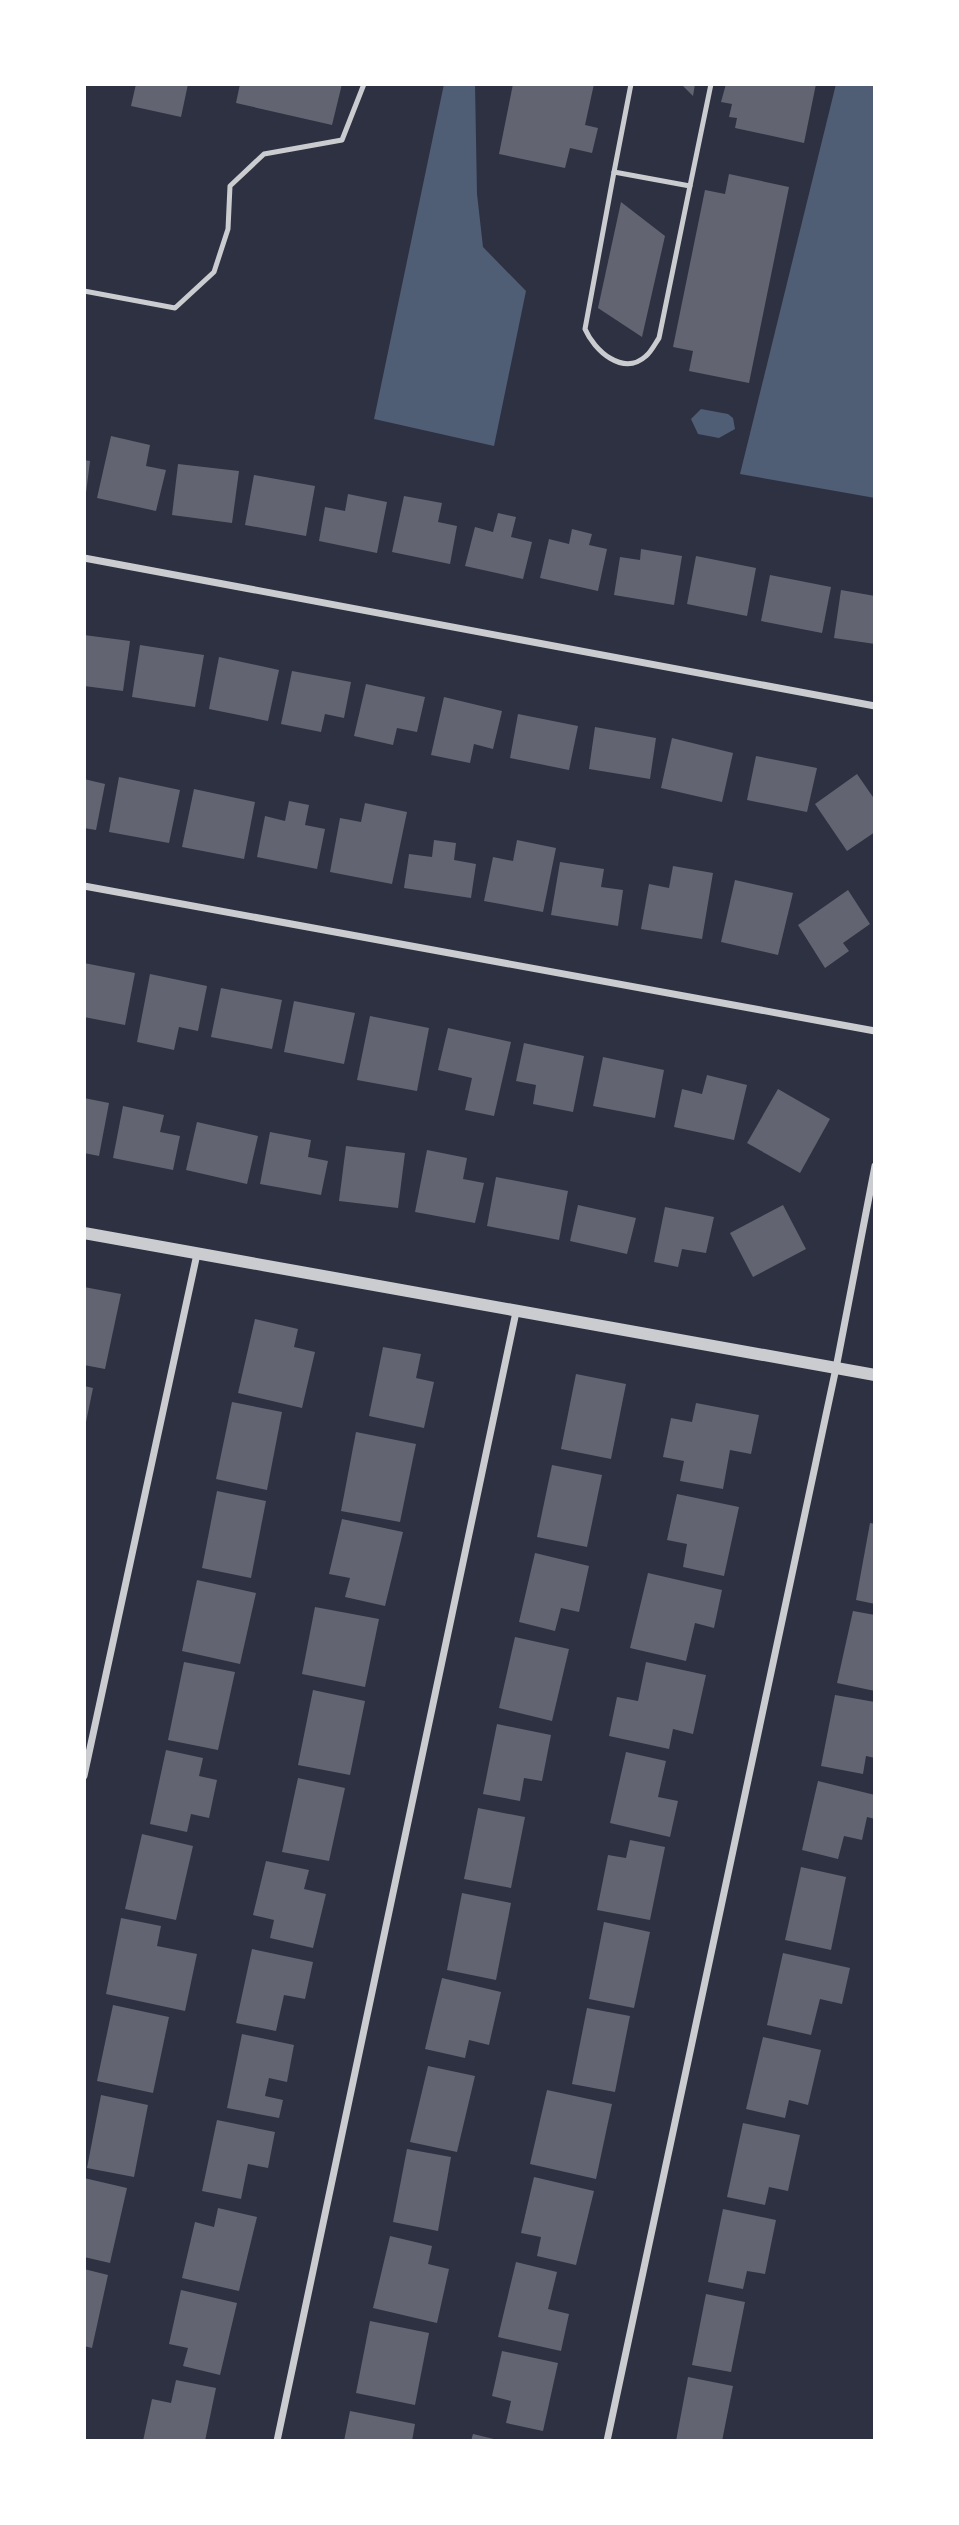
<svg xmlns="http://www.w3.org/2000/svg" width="959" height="2525" viewBox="0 0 959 2525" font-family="Quicksand,sans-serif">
<rect width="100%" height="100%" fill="#2d3142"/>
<g fill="#4f5d75">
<polygon points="444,84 475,84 477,194 483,247 526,291 494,446 374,419"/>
<polygon points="836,84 875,84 875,498 740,474"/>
<polygon points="701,409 728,414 733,418 735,429 719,438 698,434 691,419"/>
</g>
<g fill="#626471">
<polygon points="136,84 188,84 181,117 131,106"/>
<polygon points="240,84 342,84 332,125 236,103"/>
<polygon points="513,84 594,84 585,125 598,128 592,153 570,148 565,168 499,154"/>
<polygon points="681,84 695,84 693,96"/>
<polygon points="726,84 816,84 804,143 735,128 737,118 729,117 732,104 721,102"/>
<polygon points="729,174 789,187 749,383 689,371 693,351 673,347 705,190 725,194"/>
<polygon points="621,202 665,236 642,337 598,308"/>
<polygon points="111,436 150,445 146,466 166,470 156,511 97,498"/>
<polygon points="84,460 90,461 86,493 84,493"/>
<polygon points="178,464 239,471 232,523 172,515"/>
<polygon points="254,475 315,486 306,536 245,525"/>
<polygon points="348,494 387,502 377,553 319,541 325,507 345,511"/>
<polygon points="404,496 442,503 438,522 457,526 450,564 392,552"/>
<polygon points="498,513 516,517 511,537 532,542 523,579 465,566 475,527 493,532"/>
<polygon points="572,529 592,534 589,545 607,549 598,591 540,578 549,539 569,544"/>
<polygon points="641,549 682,556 674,605 614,595 620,557 640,560"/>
<polygon points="696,556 756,568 747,616 687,604"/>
<polygon points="770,575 831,587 822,633 761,621"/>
<polygon points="841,590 875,596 875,644 834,638"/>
<polygon points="84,635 130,641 123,691 84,686"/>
<polygon points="140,645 204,655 195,707 132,697"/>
<polygon points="219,657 279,670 268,721 209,709"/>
<polygon points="292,671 351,682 344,718 325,714 321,732 281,724"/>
<polygon points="366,684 425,697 417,732 397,728 393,745 354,736"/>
<polygon points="444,697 502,711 493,749 474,744 470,763 431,755"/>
<polygon points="518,714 578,726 569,770 510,758"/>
<polygon points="595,727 656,738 650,779 589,769"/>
<polygon points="672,738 733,753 722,802 661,788"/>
<polygon points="756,756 817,768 807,812 747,800"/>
<polygon points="857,774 875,800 875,832 847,851 815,804"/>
<polygon points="119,777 180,790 169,843 109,832"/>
<polygon points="84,779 105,784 96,830 84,828"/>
<polygon points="194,789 255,802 244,859 182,847"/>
<polygon points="289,801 309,805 305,825 325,829 317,869 257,857 265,816 285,821"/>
<polygon points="365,803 407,812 392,884 330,872 340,818 361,822"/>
<polygon points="434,840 456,843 454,860 476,864 471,898 404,888 409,854 432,857"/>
<polygon points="517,840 556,848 543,912 484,901 493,857 513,861"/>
<polygon points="560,862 604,869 601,887 623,890 618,926 551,915"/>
<polygon points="673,866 713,873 702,939 641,929 649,884 669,888"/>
<polygon points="735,880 793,893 778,955 721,942"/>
<polygon points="848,890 870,924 843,943 849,951 825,968 798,925"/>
<polygon points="84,963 135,973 125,1025 84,1017"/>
<polygon points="150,974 207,986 198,1031 179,1027 174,1050 137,1042"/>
<polygon points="221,988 282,1000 272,1049 211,1037"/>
<polygon points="294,1001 355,1013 344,1064 284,1052"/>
<polygon points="370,1016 429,1028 417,1091 357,1080"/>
<polygon points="448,1028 511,1042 494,1116 465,1110 472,1078 438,1070"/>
<polygon points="524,1043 584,1056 573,1112 533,1104 536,1085 516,1081"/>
<polygon points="603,1057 664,1070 655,1118 593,1106"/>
<polygon points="707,1075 747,1085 734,1140 674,1127 682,1089 702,1094"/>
<polygon points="778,1089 830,1119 800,1173 747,1143"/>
<polygon points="84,1098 109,1103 99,1156 84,1153"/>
<polygon points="123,1106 164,1115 160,1132 180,1136 173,1170 113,1158"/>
<polygon points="197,1122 258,1136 247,1184 186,1170"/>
<polygon points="270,1132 311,1140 308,1157 328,1161 321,1195 260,1184"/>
<polygon points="346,1146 405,1153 398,1208 339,1201"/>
<polygon points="427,1150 467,1158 463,1179 484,1183 475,1223 415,1212"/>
<polygon points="496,1177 568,1191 559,1240 487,1226"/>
<polygon points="578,1205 636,1218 627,1254 570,1241"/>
<polygon points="783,1205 806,1249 753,1277 730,1233"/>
<polygon points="665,1207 714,1217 706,1253 682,1249 678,1267 654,1262"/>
<polygon points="84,1287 121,1294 105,1369 84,1365"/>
<polygon points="255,1319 298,1329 294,1347 315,1352 302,1408 238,1393"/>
<polygon points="383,1347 421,1354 416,1378 434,1382 424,1428 369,1416"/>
<polygon points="576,1374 626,1384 611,1459 561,1449"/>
<polygon points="84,1386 93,1388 85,1427 84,1427"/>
<polygon points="232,1402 282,1412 267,1490 216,1479"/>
<polygon points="696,1403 759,1415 751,1454 730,1450 723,1489 680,1481 684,1461 663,1457 671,1418 692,1422"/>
<polygon points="356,1432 416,1444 400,1522 341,1511"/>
<polygon points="552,1465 602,1475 587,1547 537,1537"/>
<polygon points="217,1491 266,1501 251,1578 202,1568"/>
<polygon points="677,1494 739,1507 724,1576 683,1567 687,1544 667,1540"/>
<polygon points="342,1519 403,1532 385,1606 345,1597 350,1578 329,1574"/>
<polygon points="870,1523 875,1524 875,1604 856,1600"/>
<polygon points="535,1553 589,1566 579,1612 561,1608 555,1631 519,1622"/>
<polygon points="648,1573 722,1590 714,1628 695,1623 686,1661 630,1648"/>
<polygon points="197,1580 256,1593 240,1664 182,1651"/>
<polygon points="315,1607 379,1619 365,1687 302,1674"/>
<polygon points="853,1611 875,1615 875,1691 837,1683"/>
<polygon points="515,1637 569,1649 552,1721 499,1708"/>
<polygon points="184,1662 235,1672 218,1750 168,1740"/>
<polygon points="646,1662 706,1675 693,1734 673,1729 669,1749 609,1736 617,1697 638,1701"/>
<polygon points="313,1690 365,1701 350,1775 298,1765"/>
<polygon points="835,1695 875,1702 875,1758 866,1756 863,1774 821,1766"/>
<polygon points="497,1724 551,1735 542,1781 524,1778 520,1801 483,1794"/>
<polygon points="166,1750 203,1758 199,1776 217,1780 209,1818 191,1814 187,1832 150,1824"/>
<polygon points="626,1752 666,1761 658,1797 678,1801 670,1837 610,1823"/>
<polygon points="298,1778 345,1788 329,1861 282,1852"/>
<polygon points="818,1781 875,1795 875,1819 867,1817 862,1840 844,1836 838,1859 802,1850"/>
<polygon points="478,1808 525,1817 511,1888 464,1879"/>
<polygon points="142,1834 193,1846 176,1920 125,1909"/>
<polygon points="630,1840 665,1847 650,1920 597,1910 608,1855 626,1858"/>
<polygon points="266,1861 309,1870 304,1889 326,1894 313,1948 270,1938 274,1920 253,1915"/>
<polygon points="801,1867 846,1877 831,1950 785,1940"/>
<polygon points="462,1893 511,1903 496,1980 447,1970"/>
<polygon points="121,1918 161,1926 157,1946 197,1954 185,2011 106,1994"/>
<polygon points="604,1922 650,1932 634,2008 589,1999"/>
<polygon points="252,1949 313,1962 305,1999 284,1995 276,2031 236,2023"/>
<polygon points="783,1953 850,1968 842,2004 820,1999 811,2035 767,2025"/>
<polygon points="442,1978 501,1992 489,2045 469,2040 465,2058 425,2049"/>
<polygon points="113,2005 169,2017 153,2093 97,2081"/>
<polygon points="587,2008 630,2016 615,2092 572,2084"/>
<polygon points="242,2034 294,2045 287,2082 269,2078 265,2096 283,2100 279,2118 227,2108"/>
<polygon points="763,2037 821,2050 808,2105 789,2100 785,2118 746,2109"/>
<polygon points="428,2066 475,2076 457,2152 410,2142"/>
<polygon points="547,2090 612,2104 596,2179 530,2164"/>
<polygon points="101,2095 148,2105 134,2177 87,2168"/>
<polygon points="217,2120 275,2132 268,2168 248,2164 241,2199 202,2191"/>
<polygon points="743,2123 800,2135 788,2191 769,2187 765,2205 727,2197"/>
<polygon points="407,2149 451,2157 438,2231 393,2222"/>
<polygon points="534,2177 594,2191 576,2265 537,2256 541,2237 521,2233"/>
<polygon points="84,2178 127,2188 110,2263 84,2257"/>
<polygon points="218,2208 257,2217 239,2291 182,2278 195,2222 214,2227"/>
<polygon points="723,2209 776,2220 765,2274 747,2271 743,2289 708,2282"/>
<polygon points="390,2236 432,2246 428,2264 449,2269 437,2323 373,2308"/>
<polygon points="516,2262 557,2272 548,2309 569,2314 561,2351 498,2337"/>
<polygon points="84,2269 108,2275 92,2348 84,2346"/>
<polygon points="181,2290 237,2303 220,2375 183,2366 188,2348 169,2344"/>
<polygon points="706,2294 745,2302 731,2372 692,2365"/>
<polygon points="370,2321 429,2333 415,2405 356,2393"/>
<polygon points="502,2351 558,2363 543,2431 506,2423 511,2401 492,2396"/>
<polygon points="688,2377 733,2386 722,2441 676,2441"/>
<polygon points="176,2380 216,2388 205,2441 143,2441 152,2399 171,2403"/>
<polygon points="350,2411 415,2424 412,2441 344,2441"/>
<polygon points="473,2434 498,2440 497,2441 471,2441"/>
</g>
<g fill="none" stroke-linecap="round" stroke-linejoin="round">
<g stroke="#caccd0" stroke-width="5">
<polyline points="631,84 614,172 690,186 711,84"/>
<path d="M 614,172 L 585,329 C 594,350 623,377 646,356 C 651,352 655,344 659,338 L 690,186"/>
<polyline points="84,291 175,308 214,272 228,229 230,186 264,154 342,140 364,84"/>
</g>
<g stroke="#caccd0" stroke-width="7">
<polyline points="84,558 875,706"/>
<polyline points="84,886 875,1031"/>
<polyline points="84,1776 197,1254"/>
<polyline points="277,2441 516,1312"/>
<polyline points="607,2441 836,1368 875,1166"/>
</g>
<polyline stroke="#caccd0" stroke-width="12" points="84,1233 875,1375"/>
</g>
<rect width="959" height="2525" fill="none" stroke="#ffffff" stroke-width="172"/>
</svg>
